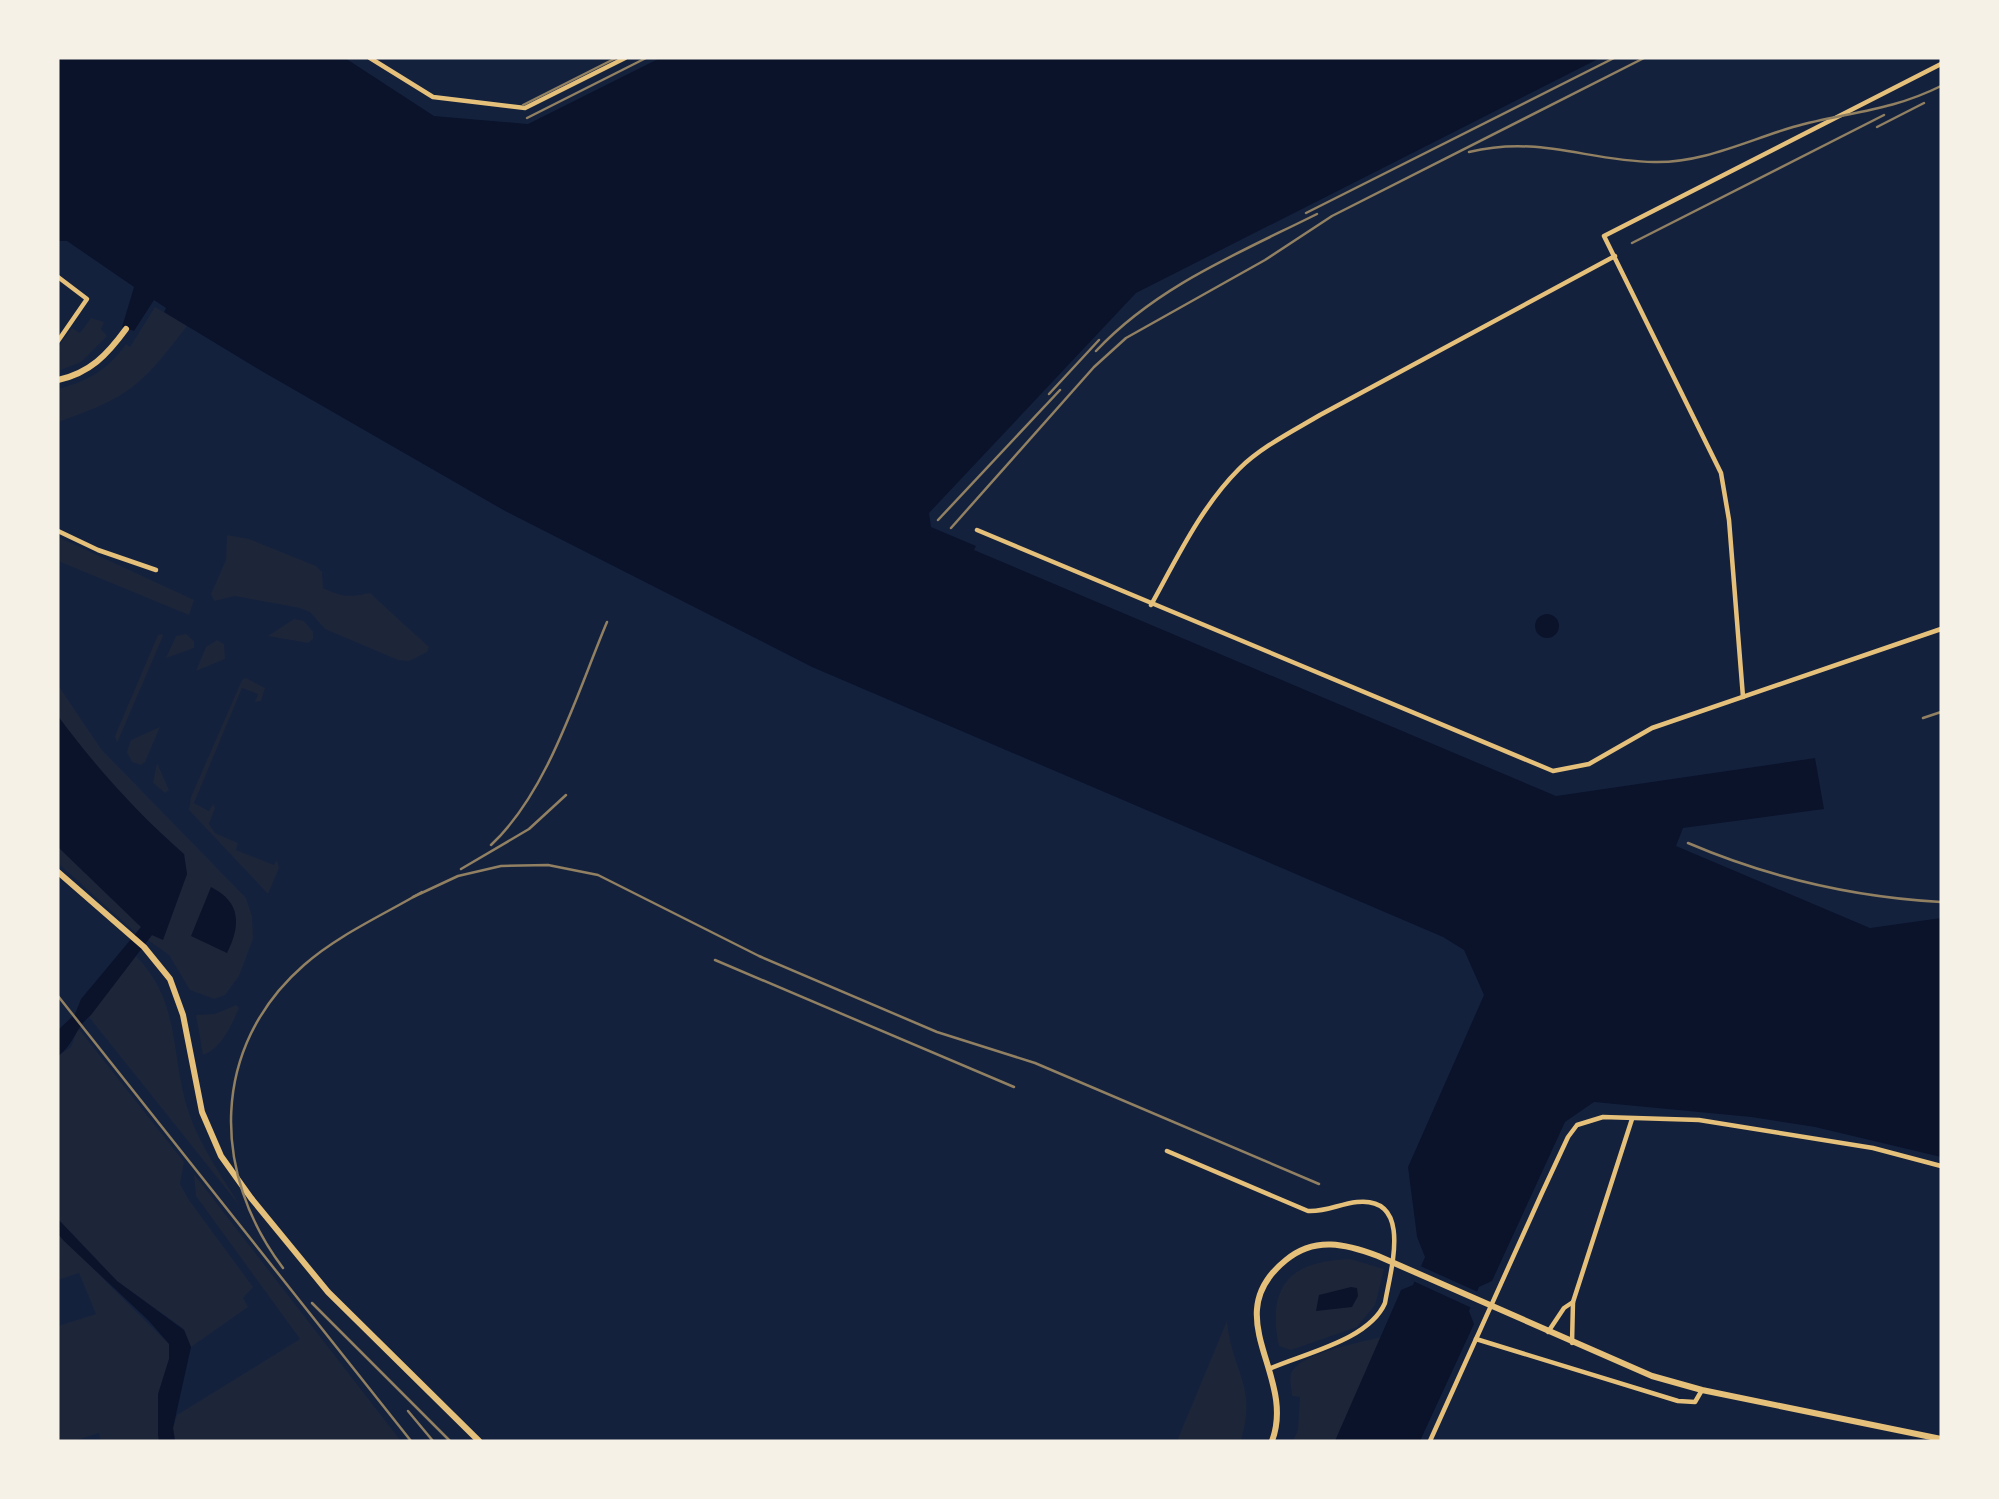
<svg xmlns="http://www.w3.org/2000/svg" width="1999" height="1499" viewBox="0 0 1999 1499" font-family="'Alegreya Sans',sans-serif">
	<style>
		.green { fill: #1d2539 }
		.water { fill: #0b132b }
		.pier { fill: #14213d }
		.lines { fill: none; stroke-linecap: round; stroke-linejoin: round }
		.minor { stroke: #e5c07b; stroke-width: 4.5 }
		.secondary { stroke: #e5c07b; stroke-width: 6 }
		.rail { stroke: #918062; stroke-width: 2.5 }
	</style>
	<rect width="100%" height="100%" fill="#14213d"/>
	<g class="green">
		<path d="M 155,307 L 187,326 C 141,386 130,397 58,422 L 58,389 C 88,381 108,370 126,344 L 130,347 Z"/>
		<polygon points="91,318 104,322 101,329 107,336 81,362 58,371 58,347 72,328 80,333"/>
		<path d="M 227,535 L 249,539 L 316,566 L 322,572 L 323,588 C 345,598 348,597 370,593 L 429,647 L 427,652 L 409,661 L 398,660 L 325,629 L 310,612 L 300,608 L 235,596 L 214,601 L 211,594 L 226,560 Z"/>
		<polygon points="58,537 194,600 189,615 58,561"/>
		<polygon points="294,619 304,621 313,632 313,639 308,643 268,636"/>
		<polygon points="162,634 163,636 117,743 115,736 158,635"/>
		<polygon points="186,634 194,641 194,648 166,658 176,636"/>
		<polygon points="217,640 224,644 225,659 196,671 206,647"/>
		<polygon points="246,678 265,688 261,701 255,702 258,694 242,688 194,803 209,811 213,804 215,808 209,824 215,833 238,843 236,850 274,865 277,860 279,868 268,894 189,810 191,797 242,680"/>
		<path d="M 58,685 L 101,749 L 246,898 L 252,916 L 253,939 L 239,976 L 225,995 L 214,999 L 190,990 L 169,955 L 148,940 L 152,935 L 163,939 L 187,874 L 184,854 C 151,825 77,755 59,717 C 55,709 58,694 58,685 Z"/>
		<polygon points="160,727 145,762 141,765 132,762 127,752 131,740"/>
		<polygon points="157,763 169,790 165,793 153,783"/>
		<polygon points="58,847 141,927 136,933 58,863"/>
		<path d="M 136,956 C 183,1004 169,1057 190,1116 C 202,1149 222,1176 240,1206 L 89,1017 Z"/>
		<path d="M 236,1005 L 239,1008 C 231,1026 222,1048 203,1055 L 196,1015 L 215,1014 Z"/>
		<polygon points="78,1028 184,1162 180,1184 189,1200 253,1287 243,1298 248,1307 191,1347 184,1329 117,1281 58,1219 58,1056 71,1047"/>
		<polygon points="194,1174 401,1441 175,1441 173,1428 177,1415 300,1339 196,1196"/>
		<polygon points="58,1234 169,1344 169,1359 158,1395 159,1441 101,1441 99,1433 74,1441 58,1441 58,1326 96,1314 79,1273 58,1280 60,1266"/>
		<path d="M 1350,1259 L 1384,1269 L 1375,1305 L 1357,1327 L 1291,1350 L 1279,1346 C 1266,1285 1291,1261 1350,1259 Z"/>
		<path d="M 1227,1321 C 1232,1372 1258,1386 1241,1441 L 1177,1441 Z"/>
		<path d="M 1381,1337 L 1335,1441 L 1293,1441 L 1298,1430 L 1300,1397 L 1292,1396 C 1292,1389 1289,1380 1291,1374 C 1298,1353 1360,1343 1381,1337 Z"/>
	</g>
	<g class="water">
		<polygon points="58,58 345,58 434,116 528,124 660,58 1600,58 1136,293 929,513 931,527 976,546 974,550 1556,796 1815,758 1824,809 1683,828 1676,846 1870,928 1941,918 1941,1157 1815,1127 1751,1117 1594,1102 1565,1122 1492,1281 1479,1287 1469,1311 1474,1324 1420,1441 1335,1441 1401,1290 1413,1285 1425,1257 1417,1237 1408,1167 1484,995 1464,950 1443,937 812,667 505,511 258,369 164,312 166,308 154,300 134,331 122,327 134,287 67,241 58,241"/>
		<circle cx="1547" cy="626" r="12"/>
		<path d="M 58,716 C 95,766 137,813 184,854 L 187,874 L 163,940 L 152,935 L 91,1015 C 75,1028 74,1045 58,1056 L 58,1030 L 75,1014 L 81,999 L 141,927 L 58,847 Z"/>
		<path d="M 211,887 C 241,902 241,925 227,953 L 191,936 Z"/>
		<polygon points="58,1219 117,1281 184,1330 191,1347 173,1428 175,1441 159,1441 158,1435 158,1394 169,1359 169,1344 149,1321 64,1241 58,1234"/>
		<polygon points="1351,1287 1357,1288 1358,1296 1352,1307 1316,1311 1319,1295"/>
	</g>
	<polygon class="pier" points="1418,1265 1480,1293 1474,1309 1411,1280"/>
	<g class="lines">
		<g class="minor">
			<polyline points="370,58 433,97 525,108 625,58"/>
			<polyline points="58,277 87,299 58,341"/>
			<polyline points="977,530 1553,771 1589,764 1652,728 1941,629"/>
			<polyline points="58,531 98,550 156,570"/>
			<path d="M 1151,605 C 1177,558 1201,507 1239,469 C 1261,447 1293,431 1320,415 L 1615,256"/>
			<polyline points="1743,697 1729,520 1721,473 1604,236 1941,64"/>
			<path d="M 1167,1151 L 1308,1211 C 1326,1212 1339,1204 1357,1202 C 1414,1196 1390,1272 1385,1303 C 1369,1340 1305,1353 1269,1369"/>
			<polyline points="1548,1332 1564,1308 1573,1302"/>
			<polyline points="1476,1339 1678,1401 1695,1402 1702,1390"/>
			<polyline points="1572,1343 1573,1302 1632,1119"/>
			<polyline points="1430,1441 1541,1195 1568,1137 1577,1125 1603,1117 1699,1120 1873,1148 1941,1166"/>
		</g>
		<g class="secondary">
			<path d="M 58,380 C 90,373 107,355 126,329"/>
			<polyline points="58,872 144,947 170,979 183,1015 202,1112 221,1156 251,1198 328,1292 479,1441"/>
			<path d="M 1272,1441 C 1297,1375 1216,1316 1286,1260 C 1315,1236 1346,1244 1378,1256 L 1652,1376 L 1702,1390 L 1941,1439"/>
		</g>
		<g class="rail">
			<polyline points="523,105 616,58"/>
			<polyline points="527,118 646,58"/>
			<polyline points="1877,127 1924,103"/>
			<path d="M 1469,152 C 1540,135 1587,161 1654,162 C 1703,163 1746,141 1793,127 C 1846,112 1889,112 1941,86"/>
			<polyline points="1306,213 1614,58"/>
			<polyline points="1632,243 1884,115"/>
			<path d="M 1096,351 C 1157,286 1239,253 1317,214"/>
			<polyline points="1049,394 1099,340"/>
			<polyline points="938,520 1060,390"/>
			<polyline points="951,528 1094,367 1126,338 1265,260 1332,216 1644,58"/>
			<polyline points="1923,718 1941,712"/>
			<path d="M 1688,843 C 1770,878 1852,897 1941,902"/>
			<path d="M 491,845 C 548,792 577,693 607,622"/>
			<polyline points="461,869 529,829 566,795"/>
			<polyline points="413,897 458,876 501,866 548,865 598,875 759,956 937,1032 1035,1063 1319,1184"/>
			<polyline points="715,960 1014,1087"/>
			<polyline points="58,996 411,1441"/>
			<path d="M 283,1268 C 211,1173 210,1047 304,965 C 338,935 383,915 422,892"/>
			<polyline points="312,1303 450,1441"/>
			<polyline points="408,1411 433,1441"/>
		</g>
	</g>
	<rect width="1999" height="1499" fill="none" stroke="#f6f1e7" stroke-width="119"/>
</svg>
